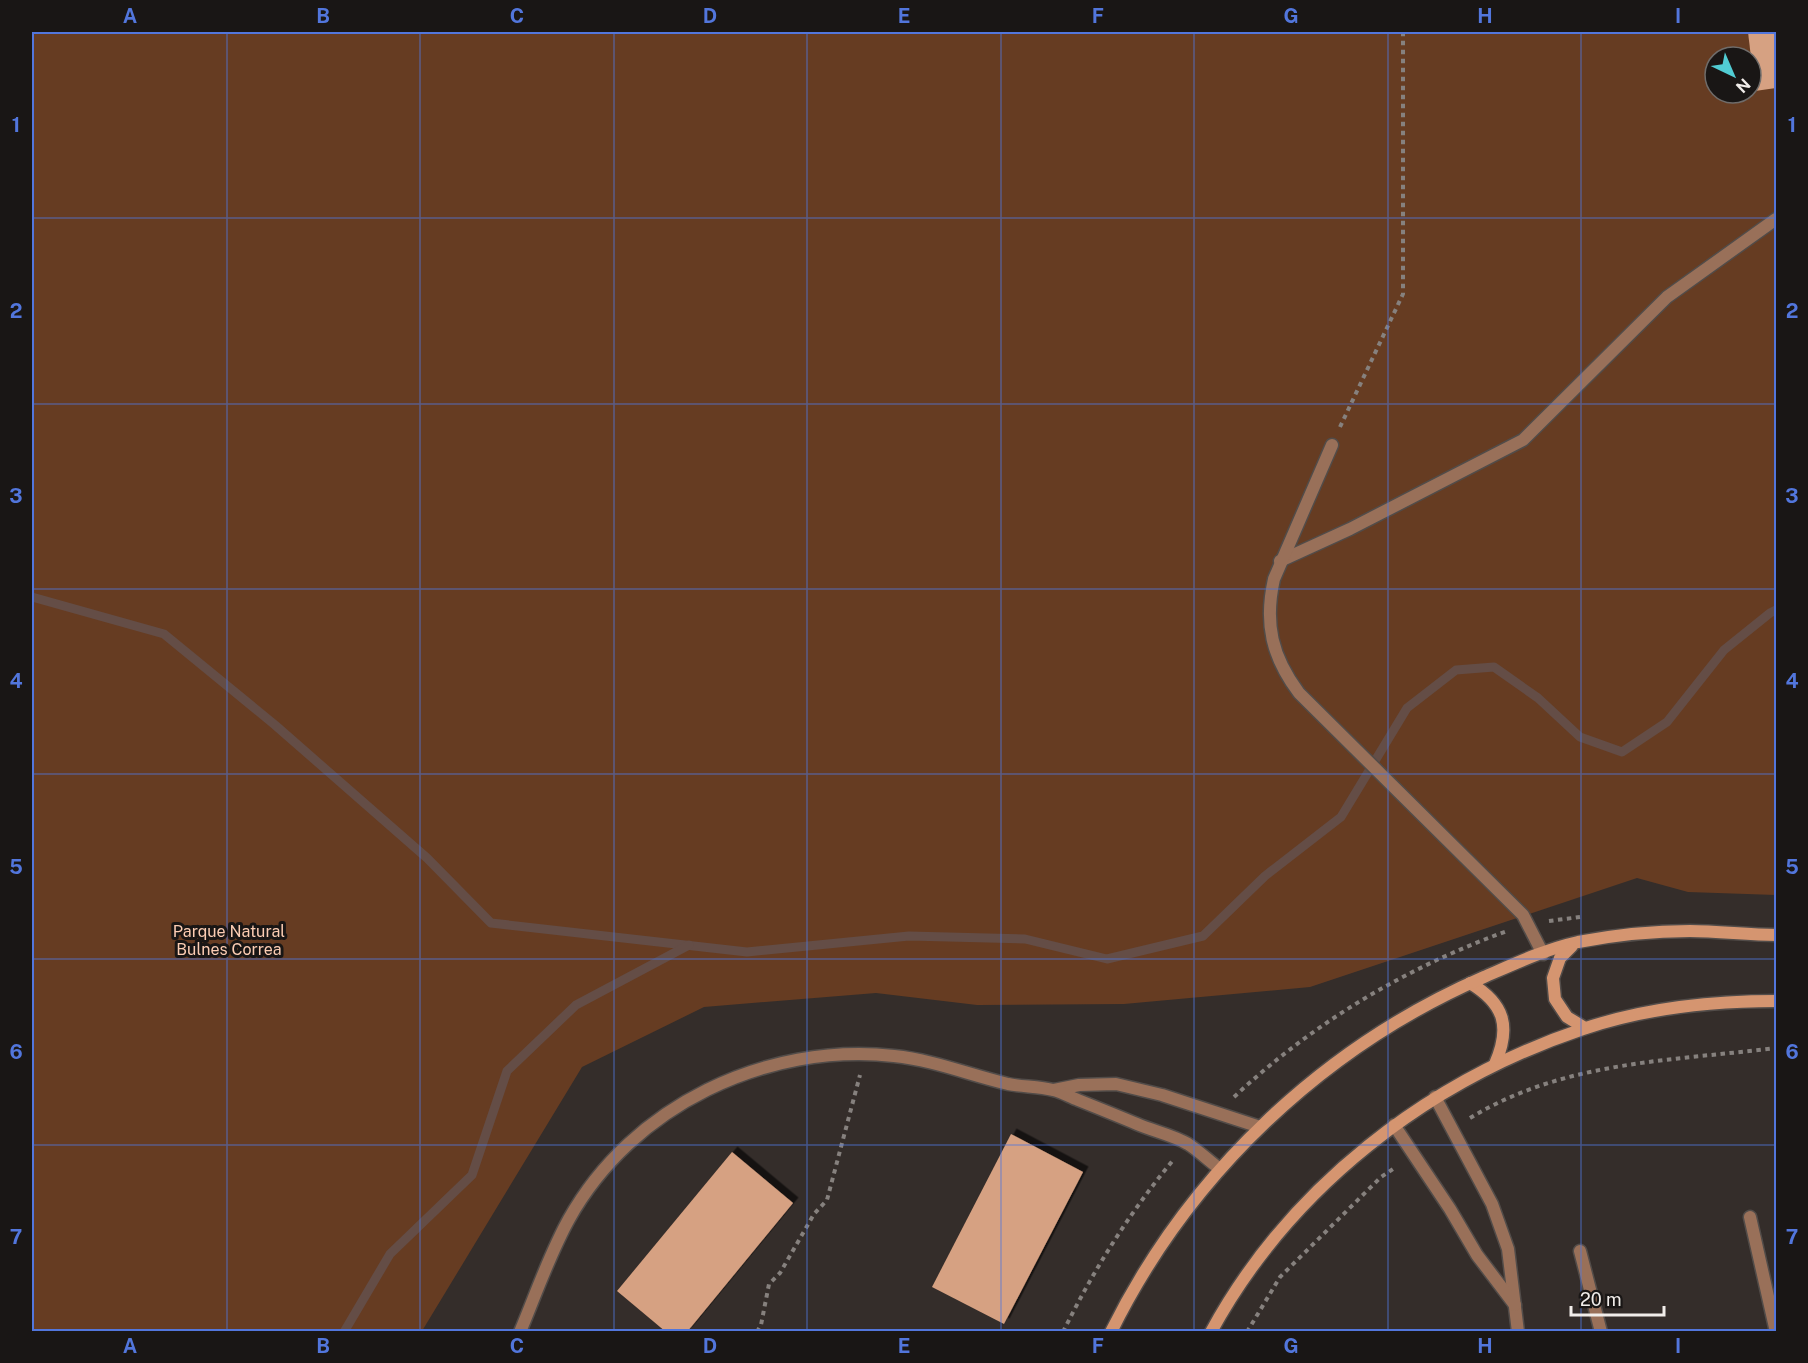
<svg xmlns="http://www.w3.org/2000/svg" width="1808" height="1363" viewBox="0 0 1808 1363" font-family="'Public Sans',sans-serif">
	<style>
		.green { fill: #663c22; fill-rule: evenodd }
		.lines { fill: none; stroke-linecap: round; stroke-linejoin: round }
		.stream { stroke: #644d46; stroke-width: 9 }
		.building { fill: #d6a182; filter: url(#shadow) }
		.lane-casing { stroke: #524c49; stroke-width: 15 }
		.street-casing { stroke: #524c49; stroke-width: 15 }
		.secondary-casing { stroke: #524c49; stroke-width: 15 }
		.path { stroke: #86817e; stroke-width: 4; stroke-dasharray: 4.5 4.5; stroke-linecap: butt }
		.lane { stroke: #997059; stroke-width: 12 }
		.street { stroke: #997059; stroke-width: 12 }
		.secondary { stroke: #d59570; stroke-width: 12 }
		.grid { fill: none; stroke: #5276dc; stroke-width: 1.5; stroke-opacity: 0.55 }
		.labels { text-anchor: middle; stroke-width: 6; stroke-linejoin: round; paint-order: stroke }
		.park-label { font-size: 16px; fill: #fccdb3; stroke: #191615 }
		.neatline { fill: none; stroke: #5276dc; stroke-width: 2 }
		.grid-label { font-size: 20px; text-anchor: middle; font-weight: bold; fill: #5276dc }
	</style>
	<defs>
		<filter id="shadow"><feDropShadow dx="5.5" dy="-5.5" stdDeviation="0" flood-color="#0009"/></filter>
	</defs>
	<rect width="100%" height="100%" fill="#342d2a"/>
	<path class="green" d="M 32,32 L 1776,32 L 1776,895 L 1688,892 L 1637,878 L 1310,987 L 1124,1004 L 977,1005 L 876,993 L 704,1007 L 582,1067 L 422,1331 L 32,1331 ZM 1715,57 L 1751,57 L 1751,93 L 1715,93 Z"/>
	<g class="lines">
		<g class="stream">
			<polyline points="32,597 164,634 275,725 427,858 491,923 747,952 909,936 1025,939 1107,959 1203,936 1265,876 1341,817 1407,708 1456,670 1494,667 1538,698 1580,737 1622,752 1667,722 1724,650 1770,613 1776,610"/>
			<polyline points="344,1332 390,1254 472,1175 507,1071 576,1005 689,945"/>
		</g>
	</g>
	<g class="building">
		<polygon points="1748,32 1776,32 1776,88 1755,91"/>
		<polygon points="1011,1134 1083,1172 1004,1324 932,1287"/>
		<polygon points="732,1152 793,1203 687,1332 666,1332 617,1291"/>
	</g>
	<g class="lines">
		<g class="lane-casing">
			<g id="lane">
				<polyline points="1280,561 1350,529 1523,440 1667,297 1776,219"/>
				<polyline points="1054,1090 1079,1085 1116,1084 1162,1095 1260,1127"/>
				<path d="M 520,1332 C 536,1294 549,1255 569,1219 C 632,1106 766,1042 894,1056 C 933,1060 970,1075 1008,1084 C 1023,1087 1039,1086 1053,1090 C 1062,1092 1070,1097 1078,1100 C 1098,1108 1118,1116 1137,1124 C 1153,1131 1173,1135 1188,1144 C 1199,1151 1209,1161 1220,1169"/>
			</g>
		</g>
		<g class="street-casing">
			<g id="street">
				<path d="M 1332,445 L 1274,579 C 1264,624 1272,657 1299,693 L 1523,915 L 1543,954"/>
				<polyline points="1435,1097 1492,1204 1508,1249 1518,1332"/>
				<polyline points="1394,1125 1450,1209 1477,1255 1515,1305"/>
				<polyline points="1750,1217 1776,1332"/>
				<polyline points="1580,1251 1601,1332"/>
			</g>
		</g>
		<g class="secondary-casing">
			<g id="secondary">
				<polyline points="1572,946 1560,958 1553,978 1555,999 1567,1017 1585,1028"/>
				<path d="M 1470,983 C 1505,1004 1511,1027 1495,1064"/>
				<path d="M 1111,1332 C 1189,1174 1323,1047 1484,977 C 1514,964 1546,949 1578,942 C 1615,935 1653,931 1690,931 C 1719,931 1748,935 1776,935"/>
				<path d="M 1211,1332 C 1290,1187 1428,1081 1583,1029 C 1645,1008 1712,1001 1776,1001"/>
			</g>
		</g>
		<g class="path">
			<polyline points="1340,427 1403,294 1403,32"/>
			<polyline points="1549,921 1580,917"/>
			<path d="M 1234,1097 C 1313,1023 1405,968 1507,931"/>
			<path d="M 1470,1118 C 1564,1061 1670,1061 1776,1048"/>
			<polyline points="757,1332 761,1325 769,1284 780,1273 814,1214 827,1200 860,1075"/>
			<path d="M 1063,1332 C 1094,1269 1130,1212 1174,1159"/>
			<polyline points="1247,1332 1280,1277 1381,1177 1396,1167"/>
		</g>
		<use href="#lane" class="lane"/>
		<use href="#street" class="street"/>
		<use href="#secondary" class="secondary"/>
	</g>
	<path class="grid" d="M 227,32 L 227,1332M 420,32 L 420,1332M 614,32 L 614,1332M 807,32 L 807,1332M 1001,32 L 1001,1332M 1194,32 L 1194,1332M 1388,32 L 1388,1332M 1581,32 L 1581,1332M 32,218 L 1776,218M 32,404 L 1776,404M 32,589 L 1776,589M 32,774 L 1776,774M 32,959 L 1776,959M 32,1145 L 1776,1145"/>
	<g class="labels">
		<g class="park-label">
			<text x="229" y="937">Parque Natural<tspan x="229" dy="18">Bulnes Correa</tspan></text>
		</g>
	</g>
	<rect width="1808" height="1363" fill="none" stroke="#191615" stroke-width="66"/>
	<g transform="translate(1733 75) rotate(136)"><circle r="28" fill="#191615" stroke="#6f6c6a" stroke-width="1.5"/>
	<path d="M0-4.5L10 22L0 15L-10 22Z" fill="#51ccd3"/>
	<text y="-9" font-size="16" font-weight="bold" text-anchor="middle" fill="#f1edea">N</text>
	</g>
	<path d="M1571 1306v9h93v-9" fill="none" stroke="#f1edea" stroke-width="3"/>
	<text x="1580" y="1306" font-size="18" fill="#f1edea" stroke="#191615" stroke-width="4.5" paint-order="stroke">20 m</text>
	<rect x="33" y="33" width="1742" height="1297" class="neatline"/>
	<g class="grid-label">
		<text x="130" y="23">A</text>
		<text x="323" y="23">B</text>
		<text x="517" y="23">C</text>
		<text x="710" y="23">D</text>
		<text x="904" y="23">E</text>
		<text x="1098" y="23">F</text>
		<text x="1291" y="23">G</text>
		<text x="1485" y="23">H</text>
		<text x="1678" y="23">I</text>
		<text x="16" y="132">1</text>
		<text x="1792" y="132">1</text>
		<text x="16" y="318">2</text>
		<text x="1792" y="318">2</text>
		<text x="16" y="503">3</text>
		<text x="1792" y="503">3</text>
		<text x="16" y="688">4</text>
		<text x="1792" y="688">4</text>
		<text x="16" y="874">5</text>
		<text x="1792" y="874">5</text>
		<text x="16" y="1059">6</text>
		<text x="1792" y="1059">6</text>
		<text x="16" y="1244">7</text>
		<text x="1792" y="1244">7</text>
		<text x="130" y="1353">A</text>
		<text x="323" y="1353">B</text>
		<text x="517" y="1353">C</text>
		<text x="710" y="1353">D</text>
		<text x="904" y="1353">E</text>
		<text x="1098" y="1353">F</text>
		<text x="1291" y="1353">G</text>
		<text x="1485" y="1353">H</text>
		<text x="1678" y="1353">I</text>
	</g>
</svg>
